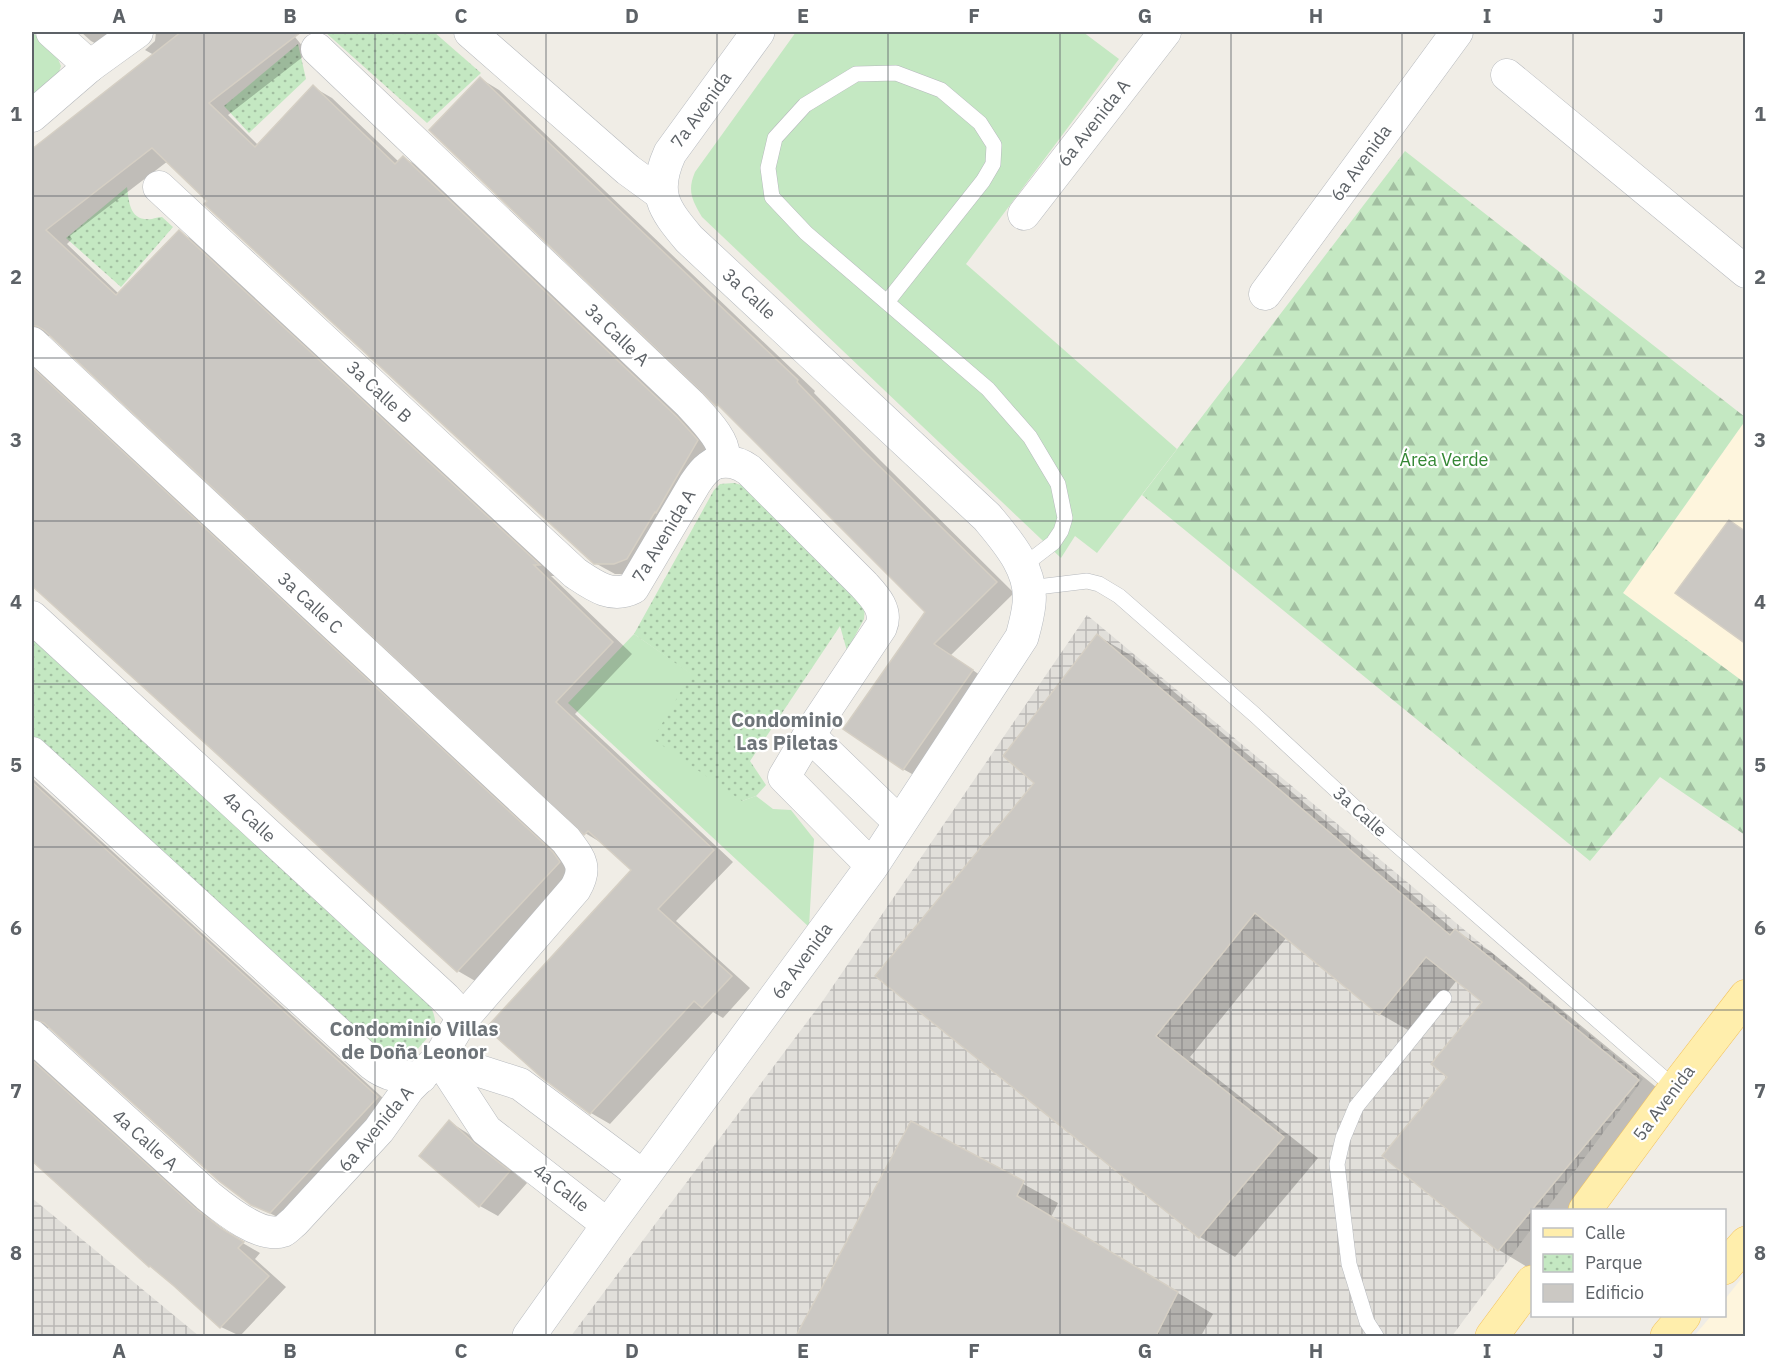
<svg xmlns="http://www.w3.org/2000/svg" width="1777" height="1368" viewBox="0 0 1777 1368" font-family="'IBM Plex Sans',sans-serif">
	<style>
		.commercial { fill: #fef5dd }
		.industrial { fill: url(#industrial-grid) }
		.grass { fill: #c4e8c2 }
		.forest { fill: url(#forest-firs) }
		.park { fill: url(#park-dots) }
		.shadow { fill: #0003 }
		.building { fill: #cbc8c3; stroke: #d5cfc4; stroke-width: 1.5 }
		.lines { fill: none; stroke-linecap: round; stroke-linejoin: round }
		.service-casing { stroke: #b6b9bd; stroke-width: 16 }
		.minor-casing { stroke: #b6b9bd; stroke-width: 33 }
		.secondary-casing { stroke: #b7bbc0; stroke-width: 34 }
		.primary-casing { stroke: #f4c25b; stroke-width: 34 }
		.service { stroke: #fff; stroke-width: 15 }
		.minor { stroke: #fff; stroke-width: 32 }
		.secondary { stroke: #fff; stroke-width: 33 }
		.primary { stroke: #ffeeac; stroke-width: 33 }
		.grid { fill: none; stroke: #5d6267; stroke-width: 1.5; stroke-opacity: 0.55 }
		.labels { text-anchor: middle; stroke-width: 4.5; stroke-linejoin: round; paint-order: stroke }
		.street-label { font-size: 18px; fill: #5d6267; stroke: #fff }
		.park-label { font-size: 18px; fill: #348734; stroke: #fff }
		.neighbourhood-label { font-size: 20px; font-weight: bold; fill: #6e7479; stroke: #fff }
		.neatline { fill: none; stroke: #5d6267; stroke-width: 2 }
		.grid-label { font-size: 20px; text-anchor: middle; font-weight: bold; fill: #5d6267 }
	</style>
	<defs>
		<pattern id="industrial-grid" width="8" height="8" patternUnits="userSpaceOnUse" patternTransform="scale(1.5)"><rect width="8" height="8" fill="#e1dfda"/><path d="M0 4h8M4 0v8" fill="none" stroke="#bab8b5"/></pattern>
		<pattern id="forest-firs" width="22" height="20" patternUnits="userSpaceOnUse" patternTransform="scale(1.5)"><rect width="22" height="20" fill="#c4e8c2"/><path d="M5 1l3.5 6h-7zM16 11l3.5 6h-7z" fill="#a2bfa1"/></pattern>
		<pattern id="park-dots" width="8" height="8" patternUnits="userSpaceOnUse" patternTransform="scale(1.5)"><rect width="8" height="8" fill="#c4e8c2"/><path d="M2 2h.1M6 6h.1" fill="none" stroke="#a2bfa1" stroke-width="1.8" stroke-linecap="round"/></pattern>
	</defs>
	<rect width="100%" height="100%" fill="#f0ede6"/>
	<g class="commercial">
		<polygon points="1745,421 1745,683 1623,593"/>
		<polygon points="1745,1274 1745,1336 1694,1336 1711,1316 1724,1316 1725,1299"/>
	</g>
	<g class="industrial">
		<polygon points="1087,615 1643,1079 1546,1210 1532,1210 1532,1228 1452,1336 571,1336 822,1002"/>
		<polygon points="32,1198 199,1336 32,1336"/>
	</g>
	<g class="grass">
		<polygon points="32,32 55,52 61,66 59,72 32,97"/>
		<path d="M 796,32 L 1083,32 L 1119,59 L 966,264 L 1177,449 L 1097,553 L 1075,536 L 1061,558 L 702,217 C 692,200 687,191 695,172 Z"/>
		<polygon points="634,634 692,674 742,801 756,796 773,809 791,810 814,839 809,927 568,703"/>
	</g>
	<polygon class="forest" points="1405,151 1745,417 1745,421 1623,593 1745,683 1745,835 1660,777 1590,861 1142,495"/>
	<g class="park">
		<polygon points="325,32 434,32 481,73 427,123"/>
		<polygon points="298,44 306,79 249,133 224,106"/>
		<path d="M 127,187 C 129,201 129,222 152,219 C 155,218 158,217 162,217 L 173,227 L 121,287 L 66,238 Z"/>
		<polygon points="734,483 745,486 865,608 864,619 847,651 840,626 750,761 766,785 756,796 742,801 653,739 691,674 634,634 714,490 720,484"/>
		<path d="M 32,634 L 426,1000 C 433,1009 438,1020 433,1032 C 421,1044 410,1063 392,1060 L 32,736 Z"/>
	</g>
	<g class="shadow">
		<polygon points="81,32 141,32 111,52 91,41"/>
		<polygon points="156,32 291,32 308,53 228,115 258,145 313,87 332,98 399,162 404,158 423,169 697,430 716,452 634,574 615,574 595,563 168,161 70,236 72,239 67,244 119,294 179,232 198,243 557,576 551,576 632,654 575,714 733,862 676,921 750,988 723,1018 713,1012 610,1124 591,1113 633,870 605,845 585,833 53,336 47,336 572,865 578,873 477,982 458,971 32,584 32,318 34,315 32,314 32,151 154,55 145,50 155,41"/>
		<polygon points="481,79 499,90 815,391 814,393 881,461 1014,593 951,655 990,682 921,779 903,769 927,612 725,409 717,405 431,130"/>
		<polygon points="1098,636 1132,656 1455,931 1490,951 1673,1101 1583,1210 1532,1210 1532,1270 1499,1250 1449,1077 1485,1002 1457,980 1415,1034 1380,1014 1287,937 1190,1057 1318,1158 1235,1257 1200,1237 1036,783"/>
		<polygon points="32,778 395,1109 287,1222 252,1204 52,1028 46,1028 38,1061 213,1221 241,1242 260,1253 255,1259 286,1287 240,1336 221,1327 175,1285 150,1266 32,1158"/>
		<polygon points="450,1122 467,1133 493,1156 527,1183 498,1216 480,1206"/>
		<polygon points="912,1123 1058,1203 1051,1217 1213,1314 1201,1336 798,1336"/>
	</g>
	<g class="building">
		<polygon points="181,32 301,32 209,103 255,147 313,85 395,164 403,156 677,417 698,440 656,513 655,512 627,559 614,564 594,564 204,204 207,201 152,148 46,230 116,295 179,230 540,565 534,565 613,642 556,702 714,850 658,909 732,976 702,1008 694,1001 590,1114 541,1077 486,1028 631,870 588,831 584,835 44,330 37,326 32,326 32,149"/>
		<polygon points="480,77 798,380 797,382 862,449 997,582 934,644 973,670 903,770 843,729 925,612 717,404 716,406 429,130"/>
		<polygon points="32,367 553,852 560,862 457,972 32,586"/>
		<polygon points="1729,520 1746,532 1746,644 1675,593"/>
		<polygon points="1097,634 1450,935 1455,929 1639,1080 1498,1251 1382,1156 1447,1077 1431,1064 1482,1002 1426,957 1379,1015 1255,913 1156,1036 1284,1137 1199,1238 875,976 1034,783 1003,756"/>
		<polygon points="32,782 378,1097 270,1213 251,1205 219,1181 44,1023 32,1019"/>
		<polygon points="32,1060 195,1208 222,1229 244,1242 238,1248 269,1276 220,1328 174,1286 150,1266 149,1267 32,1161"/>
		<polygon points="449,1120 475,1144 510,1171 479,1207 419,1156"/>
		<polygon points="911,1121 1024,1181 1017,1196 1178,1292 1156,1336 796,1336"/>
	</g>
	<g class="lines">
		<g class="service-casing">
			<g id="service">
				<polyline points="887,302 983,181 993,164 994,145 980,123 941,90 896,73 856,74 805,105 775,138 768,168 772,197 806,233 988,389 1030,437 1058,484 1065,518 1061,531 1053,543 1023,566"/>
				<polyline points="1029,588 1087,581 1099,584 1119,596 1255,715 1375,826 1675,1088"/>
				<polyline points="1376,1336 1367,1322 1349,1264 1337,1164 1343,1138 1356,1107 1444,998"/>
			</g>
		</g>
		<g class="minor-casing">
			<g id="minor">
				<polyline points="52,32 90,66"/>
				<polyline points="470,32 628,170 661,194"/>
				<polyline points="1507,75 1746,272"/>
				<polyline points="32,116 90,66 137,32"/>
				<path d="M 159,187 L 575,573 C 593,585 611,599 633,588 L 694,485 C 698,479 702,472 709,467 C 713,464 717,462 721,459 C 732,446 699,414 690,404 L 317,49"/>
				<polyline points="1024,214 1165,32"/>
				<polyline points="1265,294 1457,32"/>
				<path d="M 32,343 L 566,840 C 580,859 588,867 575,889 L 461,1021 L 439,1058 L 409,1088 L 379,1130 L 294,1222 C 290,1225 287,1229 283,1231 C 260,1239 223,1208 207,1195 L 32,1036"/>
				<path d="M 715,463 C 728,460 738,462 749,470 L 864,585 C 874,596 888,610 881,627 L 809,735 L 784,777 L 872,866"/>
				<polyline points="32,617 445,998 458,1012 461,1021"/>
				<polyline points="809,735 900,823"/>
				<path d="M 32,753 L 372,1064 C 387,1076 402,1078 421,1077"/>
				<polyline points="439,1058 486,1130 608,1225"/>
				<polyline points="439,1058 520,1084 643,1176"/>
			</g>
		</g>
		<g class="secondary-casing">
			<path id="secondary" d="M 529,1336 L 608,1225 L 872,866 L 1022,637 C 1025,626 1028,615 1029,604 C 1033,570 1007,541 987,517 L 689,239 C 663,208 652,193 670,153 L 758,32"/>
		</g>
		<g class="primary-casing">
			<g id="primary">
				<polyline points="1585,1210 1675,1088 1746,996"/>
				<polyline points="1724,1268 1746,1243"/>
				<polyline points="1492,1336 1532,1282"/>
				<polyline points="1667,1336 1684,1316"/>
			</g>
		</g>
		<use href="#service" class="service"/>
		<use href="#minor" class="minor"/>
		<use href="#secondary" class="secondary"/>
		<use href="#primary" class="primary"/>
	</g>
	<path class="grid" d="M 204,32 L 204,1336M 375,32 L 375,1336M 546,32 L 546,1336M 717,32 L 717,1336M 888,32 L 888,1336M 1060,32 L 1060,1336M 1231,32 L 1231,1336M 1402,32 L 1402,1336M 1573,32 L 1573,1210M 32,196 L 1746,196M 32,358 L 1746,358M 32,521 L 1746,521M 32,684 L 1746,684M 32,847 L 1746,847M 32,1010 L 1746,1010M 32,1172 L 1746,1172M 1573,1316 L 1573,1336"/>
	<g class="labels">
		<g class="street-label">
			<text transform="translate(701 110) rotate(-54)" y="6">7a Avenida</text>
			<text transform="translate(1094 123) rotate(-52)" y="6">6a Avenida A</text>
			<text transform="translate(1361 163) rotate(-54)" y="6">6a Avenida</text>
			<text transform="translate(749 294) rotate(43)" y="6">3a Calle</text>
			<text transform="translate(617 335) rotate(44)" y="6">3a Calle A</text>
			<text transform="translate(379 392) rotate(43)" y="6">3a Calle B</text>
			<text transform="translate(664 536) rotate(-59)" y="6">7a Avenida A</text>
			<text transform="translate(310 603) rotate(43)" y="6">3a Calle C</text>
			<text transform="translate(1360 812) rotate(42)" y="6">3a Calle</text>
			<text transform="translate(249 817) rotate(43)" y="6">4a Calle</text>
			<text transform="translate(802 961) rotate(-54)" y="6">6a Avenida</text>
			<text transform="translate(1664 1103) rotate(-53)" y="6">5a Avenida</text>
			<text transform="translate(376 1129) rotate(-50)" y="6">6a Avenida A</text>
			<text transform="translate(145 1140) rotate(42)" y="6">4a Calle A</text>
			<text transform="translate(561 1188) rotate(38)" y="6">4a Calle</text>
		</g>
		<g class="park-label">
			<text x="1444" y="466">Área Verde</text>
		</g>
		<g class="neighbourhood-label">
			<text x="787" y="727">Condominio<tspan x="787" dy="23">Las Piletas</tspan></text>
			<text x="414" y="1036">Condominio Villas<tspan x="414" dy="23">de Doña Leonor</tspan></text>
		</g>
	</g>
	<rect width="1777" height="1368" fill="none" stroke="#ffffff" stroke-width="66"/>
	<rect x="1531" y="1209" width="195" height="108" fill="#ffffff" stroke="#bec0c2" stroke-width="1.5"/>
	<rect x="1543" y="1228" width="30" height="9" fill="#ffeeac" stroke="#bec0c2" stroke-width="1.5"/>
	<text x="1585" y="1239" font-size="18" fill="#5d6267">Calle</text>
	<rect x="1543" y="1254" width="30" height="18" fill="url(#park-dots)" stroke="#bec0c2" stroke-width="1.5"/>
	<text x="1585" y="1269" font-size="18" fill="#5d6267">Parque</text>
	<rect x="1543" y="1284" width="30" height="18" fill="#cbc8c3" stroke="#bec0c2" stroke-width="1.5"/>
	<text x="1585" y="1299" font-size="18" fill="#5d6267">Edificio</text>
	<rect x="33" y="33" width="1711" height="1302" class="neatline"/>
	<g class="grid-label">
		<text x="119" y="23">A</text>
		<text x="290" y="23">B</text>
		<text x="461" y="23">C</text>
		<text x="632" y="23">D</text>
		<text x="803" y="23">E</text>
		<text x="974" y="23">F</text>
		<text x="1145" y="23">G</text>
		<text x="1316" y="23">H</text>
		<text x="1487" y="23">I</text>
		<text x="1658" y="23">J</text>
		<text x="16" y="121">1</text>
		<text x="1760" y="121">1</text>
		<text x="16" y="284">2</text>
		<text x="1760" y="284">2</text>
		<text x="16" y="447">3</text>
		<text x="1760" y="447">3</text>
		<text x="16" y="609">4</text>
		<text x="1760" y="609">4</text>
		<text x="16" y="772">5</text>
		<text x="1760" y="772">5</text>
		<text x="16" y="935">6</text>
		<text x="1760" y="935">6</text>
		<text x="16" y="1098">7</text>
		<text x="1760" y="1098">7</text>
		<text x="16" y="1260">8</text>
		<text x="1760" y="1260">8</text>
		<text x="119" y="1358">A</text>
		<text x="290" y="1358">B</text>
		<text x="461" y="1358">C</text>
		<text x="632" y="1358">D</text>
		<text x="803" y="1358">E</text>
		<text x="974" y="1358">F</text>
		<text x="1145" y="1358">G</text>
		<text x="1316" y="1358">H</text>
		<text x="1487" y="1358">I</text>
		<text x="1658" y="1358">J</text>
	</g>
</svg>
